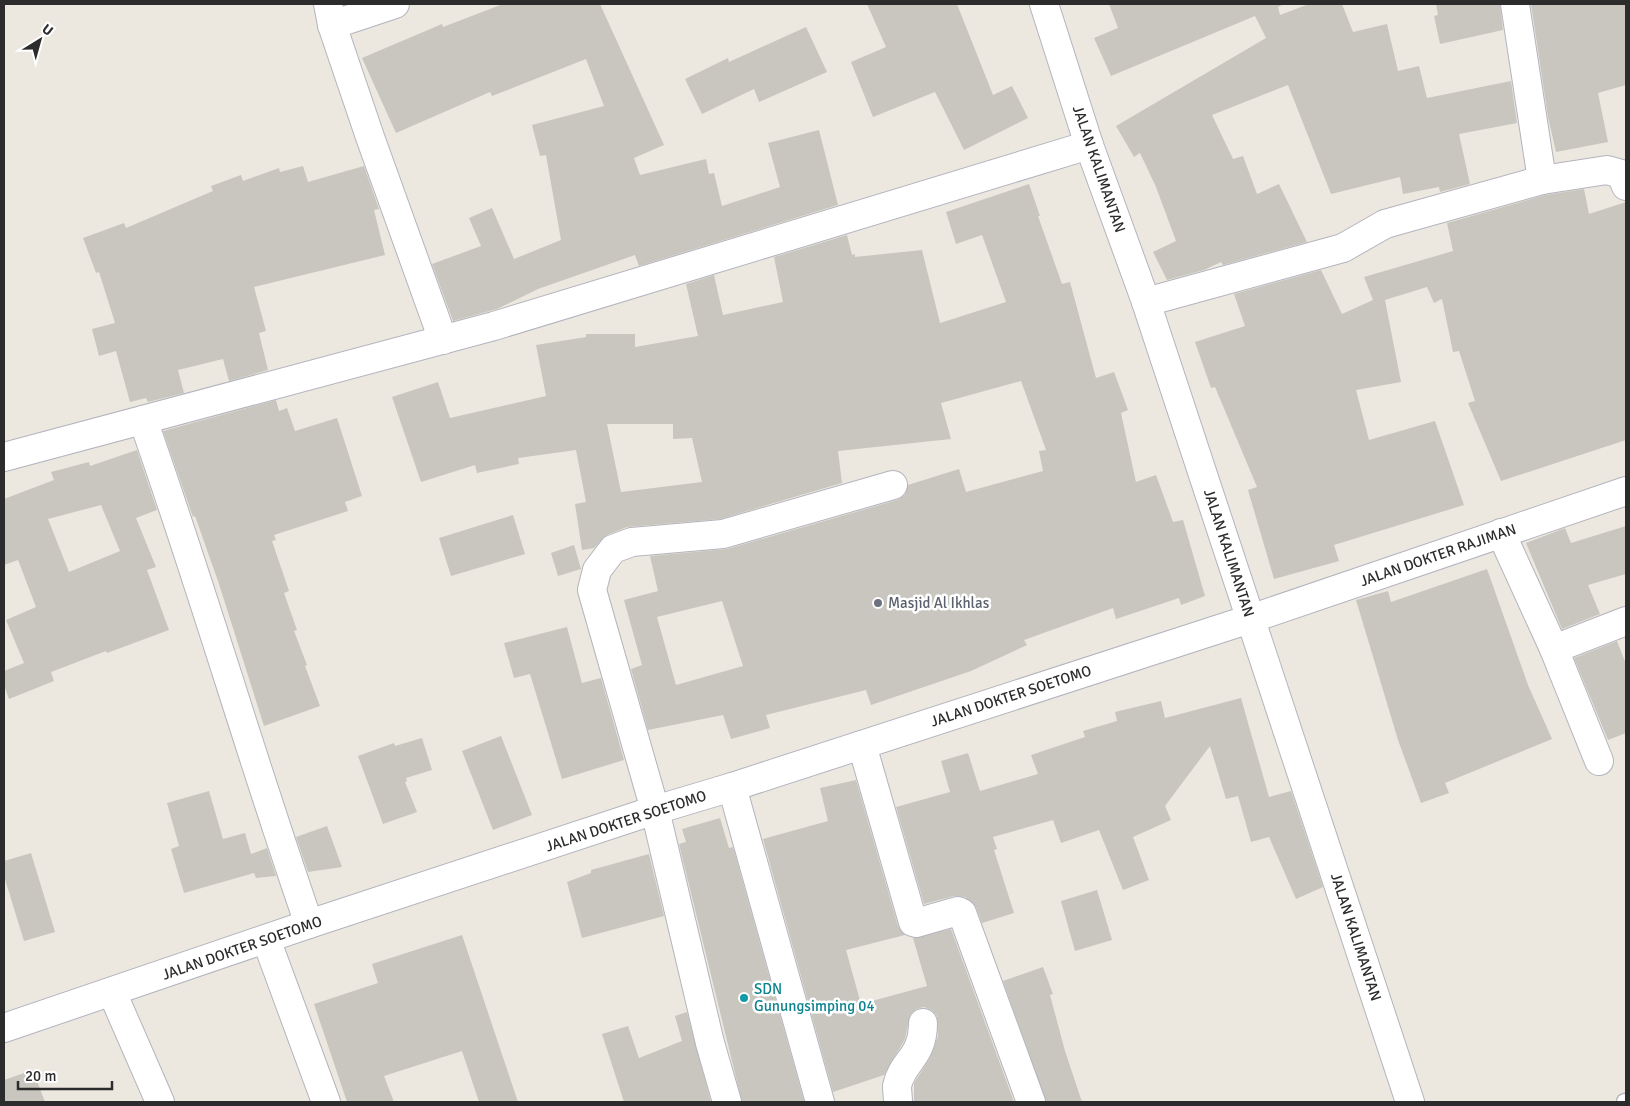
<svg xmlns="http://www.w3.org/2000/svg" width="1630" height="1106" viewBox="0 0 1630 1106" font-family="Signika,sans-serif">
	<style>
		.building { fill: #c8c6be; fill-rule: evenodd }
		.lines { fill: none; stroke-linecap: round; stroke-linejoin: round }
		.lane-casing { stroke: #b3b4be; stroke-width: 19 }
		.street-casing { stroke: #b3b4be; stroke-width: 30 }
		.secondary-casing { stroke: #b3b4be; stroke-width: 30 }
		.lane { stroke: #fff; stroke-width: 16 }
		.street { stroke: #fff; stroke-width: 28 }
		.secondary { stroke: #fff; stroke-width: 28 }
		.worship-dot { fill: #6b7280; stroke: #fff; stroke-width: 2 }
		.culture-dot { fill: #0f9aa8; stroke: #fff; stroke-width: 2 }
		.labels { text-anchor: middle; stroke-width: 5; stroke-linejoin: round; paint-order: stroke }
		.street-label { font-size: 15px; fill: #2c2c2c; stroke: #fff }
		.worship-label { font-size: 15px; fill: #5b616d; stroke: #fff; text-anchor: start }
		.culture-label { font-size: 15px; fill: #0d838f; stroke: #fff; text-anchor: start }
	</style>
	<rect width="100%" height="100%" fill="#ece8e0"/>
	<g class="building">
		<polygon points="503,4 600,4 664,145 634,158 640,175 706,159 709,174 714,173 722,206 780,187 768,143 819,130 838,205 639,266 635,255 538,289 497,309 453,321 432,264 481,246 469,218 492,208 514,259 561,240 546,155 540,156 532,125 604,106 586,59 492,96 490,92 396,133 362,58 442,24 443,27"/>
		<polygon points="867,4 957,4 993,95 1012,86 1028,118 964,150 935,92 873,117 851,62 886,47"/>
		<polygon points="1109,4 1284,4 1278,7 1280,15 1309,4 1342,4 1353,32 1387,24 1398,71 1419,66 1427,98 1511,81 1517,123 1459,134 1470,184 1440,192 1439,187 1403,194 1400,177 1331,194 1288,85 1212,115 1233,159 1243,156 1257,194 1279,184 1307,242 1223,265 1221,262 1204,270 1167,280 1153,252 1176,241 1156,187 1140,153 1134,157 1116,126 1266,38 1255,16 1111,76 1094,38 1118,28"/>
		<polygon points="1436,4 1500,4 1503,30 1440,44 1434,16 1438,15"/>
		<polygon points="1531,4 1626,4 1626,85 1598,93 1608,142 1556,152 1548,117"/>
		<polygon points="806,27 827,72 759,102 754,89 702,114 685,79 728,58 729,62"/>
		<polygon points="303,166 308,182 364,166 379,209 374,210 385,255 254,287 266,331 259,333 268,370 229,381 223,359 178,370 184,393 148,402 146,398 130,402 116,351 99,356 92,329 115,323 99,272 96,273 83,238 124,223 126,228 213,191 211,186 241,175 243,181 279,168 280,172"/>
		<path d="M 1029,184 L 1040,216 L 1038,216 L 1062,284 L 1070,282 L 1096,378 L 1114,372 L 1128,410 L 1121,413 L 1136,482 L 1156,475 L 1173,522 L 1183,520 L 1205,596 L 1181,605 L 1179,598 L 1116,619 L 1113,608 L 1024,640 L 1027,645 L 971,671 L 871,705 L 866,690 L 766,715 L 770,728 L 731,739 L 723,715 L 648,730 L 631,669 L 642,665 L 624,600 L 658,591 L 650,556 L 727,549 L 897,500 L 905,495 L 908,485 L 959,469 L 966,492 L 1043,471 L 1039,451 L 1046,450 L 1021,381 L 941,403 L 951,439 L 838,451 L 842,483 L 720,519 L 627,527 L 607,535 L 594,548 L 582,550 L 575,504 L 586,502 L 576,450 L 518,458 L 519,464 L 477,473 L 475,465 L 421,482 L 392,397 L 438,382 L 450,418 L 546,396 L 536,345 L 586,337 L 586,334 L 635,334 L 635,347 L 698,336 L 686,284 L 714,275 L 723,315 L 783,302 L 774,257 L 847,235 L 852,255 L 855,254 L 855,257 L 922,250 L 940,323 L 1006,302 L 982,235 L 956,244 L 946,212 ZM 607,424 L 673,424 L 673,439 L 692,438 L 702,482 L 621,492 ZM 722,601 L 743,666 L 676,685 L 657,617 Z"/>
		<polygon points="1584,189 1589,214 1626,202 1626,440 1501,481 1468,403 1475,401 1459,351 1453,352 1442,299 1434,303 1427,287 1385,300 1401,382 1356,390 1369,440 1435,421 1464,505 1334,545 1339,561 1274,579 1248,490 1257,487 1215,387 1211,388 1195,342 1245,326 1234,294 1321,270 1342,314 1373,300 1364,277 1453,251 1447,223 1545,195"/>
		<polygon points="276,400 279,411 287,408 295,431 337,418 362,496 345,502 348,511 274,535 276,540 272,541 289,591 284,593 297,630 294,631 307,665 305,666 320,706 264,726 219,584 195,516 193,517 163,431"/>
		<path d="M 137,450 L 157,510 L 136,518 L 156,567 L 147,570 L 169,630 L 107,653 L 106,651 L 51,672 L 54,681 L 9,699 L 4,685 L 4,671 L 24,663 L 6,620 L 36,607 L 18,560 L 4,565 L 4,499 L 54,480 L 51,472 L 89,462 L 90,466 ZM 101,505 L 120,551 L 69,572 L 48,519 Z"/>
		<polygon points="513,515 525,554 451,576 439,538"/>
		<polygon points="1626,526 1626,574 1588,585 1600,614 1562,629 1526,543 1565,528 1571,543"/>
		<polygon points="574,545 581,569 558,576 551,553"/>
		<polygon points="1487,569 1528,685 1552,739 1445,783 1449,793 1421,803 1398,740 1356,600 1388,591 1391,602"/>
		<polygon points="567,627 582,683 601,678 624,760 562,779 530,674 514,678 504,643"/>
		<polygon points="1617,641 1626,664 1626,733 1608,740 1574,658"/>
		<polygon points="1241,698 1269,797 1291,791 1323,887 1296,899 1269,837 1251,842 1238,796 1226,799 1210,746 1165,806 1171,820 1133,837 1149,880 1123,890 1099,830 1061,843 1053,820 993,837 997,849 994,850 1014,913 982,923 976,907 965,897 954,896 924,904 896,807 950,792 941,761 968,753 980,791 1038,774 1031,755 1085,737 1083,731 1117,721 1115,712 1161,701 1165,718"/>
		<polygon points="501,736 532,815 493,830 462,751"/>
		<polygon points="422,738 432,770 406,778 407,781 405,782 417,812 383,824 358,756 394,743 395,746"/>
		<polygon points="856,780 898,926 905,935 846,950 861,1004 927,986 913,938 951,929 1014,1102 914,1102 914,1083 930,1058 938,1036 937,1016 931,1010 924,1007 916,1009 910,1015 905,1039 884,1075 833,1092 763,839 828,821 820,788"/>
		<polygon points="209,791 223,839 245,833 251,854 267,848 276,876 256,878 254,873 184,893 171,849 179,846 167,803"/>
		<polygon points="720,818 729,848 733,847 804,1101 801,1102 742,1102 679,844 686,842 682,829"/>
		<polygon points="327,826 342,867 308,872 296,837"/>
		<polygon points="31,853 55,932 24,941 4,876 4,861"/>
		<polygon points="649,854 664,916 582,938 567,882 591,873 591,870"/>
		<polygon points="1097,890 1112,940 1075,951 1061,901"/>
		<polygon points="462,935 518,1102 479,1102 462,1051 384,1076 394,1102 347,1102 314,1004 378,983 372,964"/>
		<polygon points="1043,967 1053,994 1050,995 1065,1051 1082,1102 1046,1102 1003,981"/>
		<polygon points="687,1012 711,1102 624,1102 602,1034 628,1026 639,1058 682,1041 675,1016"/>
		<polygon points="33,1070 45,1102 4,1102 4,1080"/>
	</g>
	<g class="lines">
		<g class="lane-casing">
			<polyline id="lane" points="1625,1102 1626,1102"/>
		</g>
		<g class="street-casing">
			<g id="street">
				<polyline points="328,4 332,25 370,137 443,340"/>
				<polyline points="1515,4 1542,180"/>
				<polyline points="332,25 395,4"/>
				<polyline points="1146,302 1343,248 1385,224 1542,180 1607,170 1621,174 1626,186"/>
				<path d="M 143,420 C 202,587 251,757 309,924"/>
				<polyline points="4,457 494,326 1089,145"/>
				<polyline points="1501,533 1554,649 1599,761"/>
				<polyline points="1554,649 1626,621"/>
				<polyline points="862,745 913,922 916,923 958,911 962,913 1031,1102"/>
				<polyline points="732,787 820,1102"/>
				<polyline points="266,939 326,1102"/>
				<polyline points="112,992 160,1102"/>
				<polyline points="727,1102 710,1043 655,810 592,590 597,570 613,549 632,542 723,534 893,485"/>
				<path d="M 898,1102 C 898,1097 897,1091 897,1086 C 902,1061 923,1058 923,1023"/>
			</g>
		</g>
		<g class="secondary-casing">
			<g id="secondary">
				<polyline points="1044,4 1089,145 1146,302 1410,1102"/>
				<polyline points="4,1028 309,924 655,810 732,787 1250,619 1626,491"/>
			</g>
		</g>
		<use href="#lane" class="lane"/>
		<use href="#street" class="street"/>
		<use href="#secondary" class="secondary"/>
	</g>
	<circle class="worship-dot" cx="878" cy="603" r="5"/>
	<circle class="culture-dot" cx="744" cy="998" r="5"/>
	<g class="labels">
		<g class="street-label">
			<text transform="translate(1099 169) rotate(71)" y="5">JALAN KALIMANTAN</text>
			<text transform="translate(1229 553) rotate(72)" y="5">JALAN KALIMANTAN</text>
			<text transform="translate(1438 555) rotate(-19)" y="5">JALAN DOKTER RAJIMAN</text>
			<text transform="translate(1011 696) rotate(-18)" y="5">JALAN DOKTER SOETOMO</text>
			<text transform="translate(626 821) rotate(-18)" y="5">JALAN DOKTER SOETOMO</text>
			<text transform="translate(1356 937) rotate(72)" y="5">JALAN KALIMANTAN</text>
			<text transform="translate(242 948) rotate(-19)" y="5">JALAN DOKTER SOETOMO</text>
		</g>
		<g class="worship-label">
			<text x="888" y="608">Masjid Al Ikhlas</text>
		</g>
		<g class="culture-label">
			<text x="754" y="994">SDN<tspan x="754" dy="17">Gunungsimping 04</tspan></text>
		</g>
	</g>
	<rect width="1630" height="1106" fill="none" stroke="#2c2c2c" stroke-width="10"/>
	<g transform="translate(40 40) rotate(37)" stroke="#ffffff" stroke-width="4" paint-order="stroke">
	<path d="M0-4L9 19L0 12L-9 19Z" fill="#2c2c2c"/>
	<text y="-8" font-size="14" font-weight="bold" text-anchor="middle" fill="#2c2c2c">U</text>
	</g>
	<path d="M18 1081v8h94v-8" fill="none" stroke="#2c2c2c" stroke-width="2.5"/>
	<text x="25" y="1081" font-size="15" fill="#2c2c2c" stroke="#ffffff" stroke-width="4" paint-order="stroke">20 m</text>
</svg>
